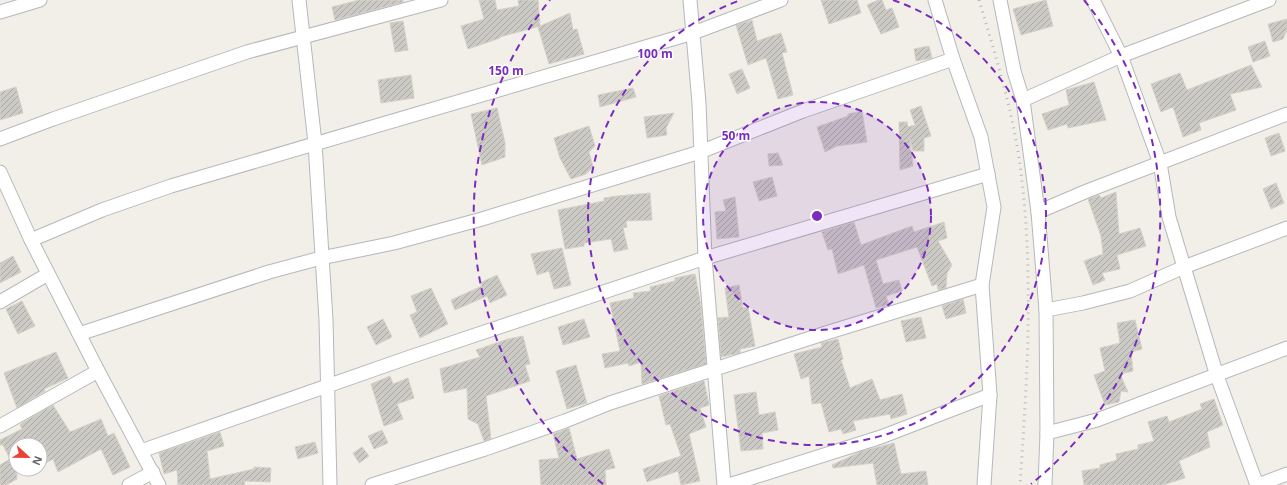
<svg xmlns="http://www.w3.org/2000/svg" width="1287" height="485" viewBox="0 0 1287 485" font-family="'Open Sans',sans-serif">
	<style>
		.building { fill: url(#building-hatch); stroke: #d6d1c6 }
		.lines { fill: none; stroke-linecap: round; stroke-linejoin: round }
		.minor-casing { stroke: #b5b8bc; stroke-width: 15 }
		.minor { stroke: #fff; stroke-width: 13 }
		.rail { stroke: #b6b7b8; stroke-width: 3; stroke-dasharray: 1 5; stroke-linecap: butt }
		.ring { fill: none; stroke: #7b2cbf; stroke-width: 2; stroke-dasharray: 7 5 }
		.centre { fill: #7b2cbf; stroke: #fff; stroke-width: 2 }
		.ring-label { font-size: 12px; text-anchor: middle; font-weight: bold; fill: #7b2cbf; stroke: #fff; stroke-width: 3; stroke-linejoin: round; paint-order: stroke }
	</style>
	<defs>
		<pattern id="building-hatch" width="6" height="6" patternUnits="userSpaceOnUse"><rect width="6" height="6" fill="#cccac5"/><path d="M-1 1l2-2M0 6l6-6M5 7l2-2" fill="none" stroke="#a9a8a4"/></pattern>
	</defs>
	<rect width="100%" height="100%" fill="#f1efe8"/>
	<g class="building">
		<polygon points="359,0 403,0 403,2 335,20 332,7"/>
		<polygon points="479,0 495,0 497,10 519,6 518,0 538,0 540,26 500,37 500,38 468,49 461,26 484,19"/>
		<polygon points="821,0 857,0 861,13 829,24"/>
		<polygon points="878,0 882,0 886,10 892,8 899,27 881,34 867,5"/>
		<polygon points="1046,0 1053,26 1021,35 1013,9"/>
		<polygon points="570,13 573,30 577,29 584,54 549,64 538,27"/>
		<polygon points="1287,19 1287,30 1283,39 1273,42 1268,24"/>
		<polygon points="752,20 757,41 781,33 787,52 782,53 793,95 778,99 766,58 748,65 736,25"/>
		<polygon points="403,21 408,50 395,52 390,23"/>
		<polygon points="1265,41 1270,56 1253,62 1248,47"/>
		<polygon points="929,46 932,58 916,61 914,49"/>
		<polygon points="1251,65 1262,87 1230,94 1236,110 1199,123 1201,130 1183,137 1173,107 1161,112 1151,84 1180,73 1187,90"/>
		<polygon points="742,69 750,88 737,94 729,74"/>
		<polygon points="411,75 414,98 381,103 378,80"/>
		<polygon points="1094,82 1106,120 1068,128 1067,124 1048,130 1042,114 1069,105 1066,90"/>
		<polygon points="16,87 23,113 0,120 0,92"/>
		<polygon points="633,88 636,97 600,107 598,95"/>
		<polygon points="921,106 931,136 924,138 924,151 913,151 910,139 913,166 900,170 899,122 907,122 908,127 915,125 910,110"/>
		<polygon points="497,108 505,143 505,157 482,165 471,114"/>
		<polygon points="862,111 867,142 837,146 825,152 817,127 848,116 848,114"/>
		<polygon points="674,113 666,128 667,135 647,138 644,117"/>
		<polygon points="589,126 595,146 589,152 593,167 586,174 571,179 560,158 554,138"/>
		<polygon points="1279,133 1285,151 1271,156 1265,138"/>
		<polygon points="778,153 783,165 769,166 768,154"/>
		<polygon points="772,177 777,196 759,201 753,182"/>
		<polygon points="1276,183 1284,203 1271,209 1263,189"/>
		<polygon points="1116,192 1119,234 1140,228 1146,246 1117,255 1120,269 1102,273 1105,280 1093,285 1084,261 1103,254 1101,236 1088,199 1099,195 1101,198"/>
		<polygon points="650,193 652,220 626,221 627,227 623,228 628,249 614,252 611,239 584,243 584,246 565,249 558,210 604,201 604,198 617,196"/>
		<polygon points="735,197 739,237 717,239 715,212 726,211 723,200"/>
		<polygon points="854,222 861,245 912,226 914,232 944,222 947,238 938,241 952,265 947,273 946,288 938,290 937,284 932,286 917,247 876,260 883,284 899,280 902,291 886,296 889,305 876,308 864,265 838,274 832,249 828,250 822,232"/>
		<polygon points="562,248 571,285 554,289 549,271 537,275 531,254"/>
		<polygon points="13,256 21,272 0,283 0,263"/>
		<polygon points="695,274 701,306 706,364 642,384 641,362 629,366 628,363 605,368 602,354 620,351 610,303 634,298 633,293 651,291 650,287 675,281 675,278"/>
		<polygon points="497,275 507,295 490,303 487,296 455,310 451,300 482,286 480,283"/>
		<polygon points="739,285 743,308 748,307 755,346 740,349 740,353 721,357 718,318 729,317 725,288"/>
		<polygon points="431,288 448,324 420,338 410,315 417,312 411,296"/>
		<polygon points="963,299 966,313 946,319 942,306"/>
		<polygon points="22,301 35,326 18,334 6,309"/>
		<polygon points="921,317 926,338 906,342 901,321"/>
		<polygon points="383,319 392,337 376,345 367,327"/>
		<polygon points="584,319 590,337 563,345 558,327"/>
		<polygon points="1135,320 1142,349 1131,352 1133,371 1120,374 1128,392 1121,391 1119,402 1105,405 1094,375 1105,371 1100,348 1120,343 1117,323"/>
		<polygon points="523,336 530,364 525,365 530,381 486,396 491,439 484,441 478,424 468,419 467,388 444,393 440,369 480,357 476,350 508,339"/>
		<polygon points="838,339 843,359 841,360 850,388 872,379 880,400 902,394 907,414 891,419 890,414 853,421 856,430 843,434 841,429 829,432 821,403 812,404 809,376 801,379 794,354 822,347 821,343"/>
		<polygon points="56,352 68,378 44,389 45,391 17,408 4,373"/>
		<polygon points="576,365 587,403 567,409 556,371"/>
		<polygon points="390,376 393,384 408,378 414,398 397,404 403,419 384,426 371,384"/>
		<polygon points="704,381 709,405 700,408 706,427 689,434 700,481 681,485 678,471 647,482 643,469 681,456 670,424 666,425 659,396"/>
		<polygon points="756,392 759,415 775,412 778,430 762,433 763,449 741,451 734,395"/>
		<polygon points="1214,399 1223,425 1207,432 1210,447 1179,461 1185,478 1163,485 1084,485 1082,471 1100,468 1100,465 1117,460 1116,454 1138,449 1138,445 1154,441 1148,422 1167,416 1169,422 1202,409 1200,404"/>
		<polygon points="53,405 70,432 101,419 108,436 114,433 130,467 113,475 101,449 58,472 53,459 40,466 40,445 16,445 17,479 6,485 0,485 0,465 10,459 3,445 0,445 0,440 22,429 20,425 22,423"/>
		<polygon points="569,428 577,459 609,449 615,468 605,470 606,485 541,485 539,460 559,458 553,434"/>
		<polygon points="382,430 388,443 374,449 368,436"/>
		<polygon points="220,432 224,446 207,451 210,479 254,469 254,467 271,468 270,482 244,481 245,485 178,485 177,470 164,474 159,453"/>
		<polygon points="315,442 318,453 298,459 295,447"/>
		<polygon points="894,443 901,474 926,471 928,485 877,485 873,463 833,468 832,465 862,451"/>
		<polygon points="362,447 369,456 359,463 353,453"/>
	</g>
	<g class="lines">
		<g class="minor-casing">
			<g id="minor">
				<polyline points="299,0 315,143 326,320 330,485"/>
				<polyline points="690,0 699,103 705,258 724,485"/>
				<polyline points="935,0 953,59 981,137 994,207 982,285 990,395 984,485"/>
				<polyline points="1000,0 1014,71 1023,100 1038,212 1046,310 1047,433 1045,485"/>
				<polyline points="1093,0 1121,56 1160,163 1169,217 1184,267 1217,376 1257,485"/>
				<polyline points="0,12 40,0"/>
				<polyline points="1023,100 1121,56 1269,0"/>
				<polyline points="0,139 53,119 247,52 441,0"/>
				<polyline points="0,172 31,240 98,371 159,485"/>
				<polyline points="1038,212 1087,191 1287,114"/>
				<polyline points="31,240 102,210 171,186 693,33 781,0"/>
				<polyline points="0,302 48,274"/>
				<polyline points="1046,310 1083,303 1130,291 1184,267 1287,228"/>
				<polyline points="79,334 269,272 321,258 394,243 482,219 700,152 803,111 953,59"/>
				<polyline points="0,426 98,371"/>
				<polyline points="1047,433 1097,420 1287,348"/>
				<polyline points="141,451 410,357 705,258 988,174"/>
				<polyline points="129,485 153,472"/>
				<polyline points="372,485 485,449 565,421 610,403 826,333 982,285"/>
				<polyline points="729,485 881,437 990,395"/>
				<polyline points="1258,485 1287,474"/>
			</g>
		</g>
		<use href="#minor" class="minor"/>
		<path class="rail" d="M 979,0 C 996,57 1014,114 1021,173 C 1034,277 1027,382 1020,485"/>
	</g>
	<circle cx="817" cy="216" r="114" fill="#7b2cbf" fill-opacity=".12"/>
	<g class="ring">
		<circle cx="817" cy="216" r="114"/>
		<path d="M893 0A229 229 0 1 1 741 0"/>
		<path d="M603 484A343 343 0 0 1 550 0M1084 0A343 343 0 0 1 1031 484"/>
	</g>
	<circle cx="817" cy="216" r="6" class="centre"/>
	<g class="ring-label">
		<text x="655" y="58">100 m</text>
		<text x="506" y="75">150 m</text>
		<text x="736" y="140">50 m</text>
	</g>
	<g transform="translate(28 457) rotate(112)"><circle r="19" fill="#ffffff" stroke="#bfc1c3"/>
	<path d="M0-3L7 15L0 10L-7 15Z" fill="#ea4335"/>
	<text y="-6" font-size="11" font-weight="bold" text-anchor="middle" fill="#5f6368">N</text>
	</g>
</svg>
